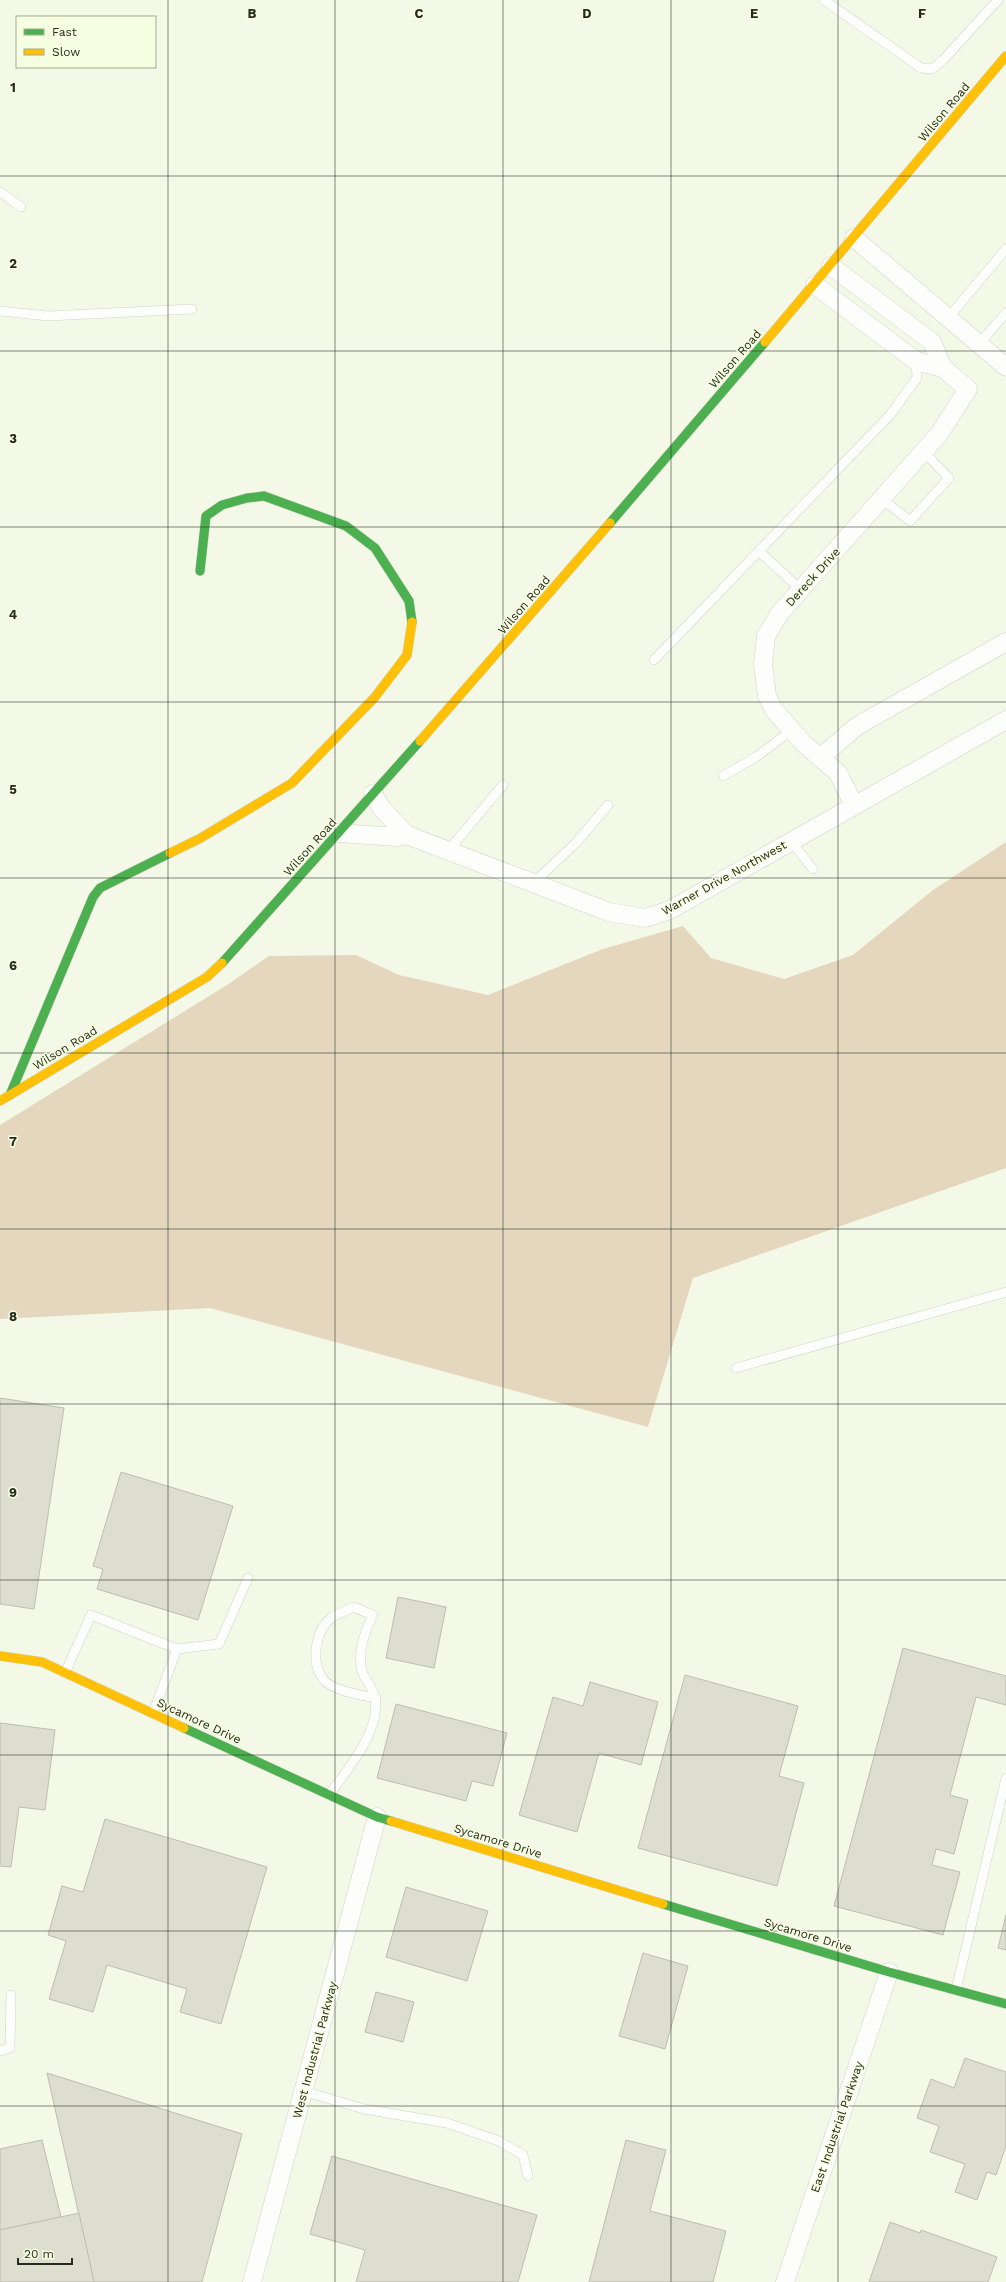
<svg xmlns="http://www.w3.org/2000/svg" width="1006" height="2282" viewBox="0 0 1006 2282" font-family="'Work Sans',sans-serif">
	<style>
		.forest { fill: #e5d7be }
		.building { fill: #dddecf; stroke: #bebeb0 }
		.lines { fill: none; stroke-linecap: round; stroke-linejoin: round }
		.lane-casing { stroke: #d1d5c6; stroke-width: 10 }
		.street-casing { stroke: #d1d5c6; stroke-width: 19 }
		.fast-casing { stroke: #d1d5c6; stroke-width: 10 }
		.slow-casing { stroke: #d1d5c6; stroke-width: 10 }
		.lane { stroke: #fdfefb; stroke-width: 9 }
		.street { stroke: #fdfefb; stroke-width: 18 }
		.fast { stroke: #4caf50; stroke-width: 9 }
		.slow { stroke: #ffc107; stroke-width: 9 }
		.grid { fill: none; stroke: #272b1d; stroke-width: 1; stroke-opacity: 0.55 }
		.labels { text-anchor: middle; stroke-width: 3; stroke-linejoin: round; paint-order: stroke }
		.street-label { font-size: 12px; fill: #272b1d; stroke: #f6fee1 }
		.grid-label { font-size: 13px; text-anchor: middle; font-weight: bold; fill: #272b1d; stroke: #f6fee1; stroke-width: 3; stroke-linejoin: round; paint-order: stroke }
	</style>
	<rect width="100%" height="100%" fill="#f3f8e7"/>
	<polygon class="forest" points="1006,842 1006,1168 693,1278 648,1427 210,1308 0,1319 0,1125 227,985 269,956 356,955 399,975 488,995 603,949 683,926 711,958 784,979 853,955 933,890"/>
	<g class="building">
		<polygon points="0,1398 64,1408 34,1609 0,1604"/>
		<polygon points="121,1472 233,1506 198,1620 97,1589 103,1569 93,1566"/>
		<polygon points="398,1597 446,1607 434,1668 386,1658"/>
		<polygon points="903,1648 1006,1676 1006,1705 976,1697 950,1795 968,1800 954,1854 936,1849 932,1865 960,1872 943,1935 834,1906"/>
		<polygon points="685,1675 798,1706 779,1776 804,1783 777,1886 638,1848"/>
		<polygon points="590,1682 658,1702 641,1765 599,1753 577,1832 519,1815 553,1697 583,1706"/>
		<polygon points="396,1704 507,1733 493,1786 472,1781 466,1801 377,1778"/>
		<polygon points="0,1723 55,1730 45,1810 19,1807 11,1867 0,1866"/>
		<polygon points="105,1819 267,1867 221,2024 180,2012 187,1989 107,1965 93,2012 49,1999 66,1941 48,1935 62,1886 83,1892"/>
		<polygon points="406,1887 488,1911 467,1981 386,1957"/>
		<polygon points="1006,1915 1006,1950 998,1948"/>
		<polygon points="643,1953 688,1966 665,2049 619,2036"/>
		<polygon points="376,1992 414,2002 403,2042 365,2032"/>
		<polygon points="965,2058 1006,2072 1006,2146 996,2175 987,2172 977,2200 955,2192 965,2164 930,2152 939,2126 917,2118 931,2079 954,2088"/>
		<polygon points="47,2073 242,2134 202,2282 94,2282"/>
		<polygon points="42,2140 61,2217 0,2230 0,2149"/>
		<polygon points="626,2140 666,2150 650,2211 726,2231 713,2282 589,2282"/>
		<polygon points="332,2156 537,2215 518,2282 356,2282 365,2250 310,2234"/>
		<polygon points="79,2213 94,2282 0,2282 0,2230"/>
		<polygon points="890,2222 920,2233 921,2230 997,2257 988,2282 869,2282"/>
	</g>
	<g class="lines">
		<g class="lane-casing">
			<g id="lane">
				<polyline points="824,0 921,68 932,69 943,60 998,0"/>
				<polyline points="0,192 21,207"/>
				<polyline points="0,311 48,316 192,309"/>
				<polyline points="948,318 1006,249"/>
				<polyline points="979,344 1006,313"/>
				<polyline points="882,499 910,521 949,478 924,452"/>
				<polyline points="759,551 801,590"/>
				<polyline points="654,660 890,415 917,378 916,361"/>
				<polyline points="723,776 756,757 792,730"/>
				<polyline points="791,841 813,869"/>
				<polyline points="448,851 503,785"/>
				<polyline points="533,883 576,843 608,805"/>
				<polyline points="736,1368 1006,1292"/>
				<polyline points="177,1649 219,1644 248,1578"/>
				<polyline points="65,1673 91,1615 177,1649 153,1713"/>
				<path d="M 329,1795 C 347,1770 381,1731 375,1698 C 374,1689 365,1680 362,1671 C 357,1652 365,1631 373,1615 L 353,1607 C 346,1611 337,1614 331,1618 C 315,1631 310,1664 324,1680 C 333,1691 362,1695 376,1698"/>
				<polyline points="956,1990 1006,1778"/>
				<polyline points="0,2051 10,2048 11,1995"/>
				<polyline points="303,2091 364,2109 447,2123 499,2141 523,2155 528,2176"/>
			</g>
		</g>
		<g class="street-casing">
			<g id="street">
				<polyline points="854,238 1006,367"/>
				<polyline points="831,266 932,342 943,368"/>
				<polyline points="815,285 916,361 943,368 968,389 939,434 780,613 766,636 763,664 767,696 774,710 803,743 838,773 854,805"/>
				<polyline points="820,758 857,726 1006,642"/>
				<polyline points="373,794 382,809 407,835 609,912 645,918 670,910 1006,720"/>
				<polyline points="338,833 398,837 407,835"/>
				<polyline points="252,2282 377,1817"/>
				<polyline points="785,2282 889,1972"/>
			</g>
		</g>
		<g class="fast-casing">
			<g id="fast">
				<polyline points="610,523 765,342"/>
				<polyline points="200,571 206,516 222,505 247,498 264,496 346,526 375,548 409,601 412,622"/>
				<polyline points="222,963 420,741"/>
				<polyline points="10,1095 93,897 100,888 170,853"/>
				<polyline points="184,1728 377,1817 391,1821"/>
				<polyline points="663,1904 889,1972 1006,2004"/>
			</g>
		</g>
		<g class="slow-casing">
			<g id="slow">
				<polyline points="765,342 1006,56"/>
				<polyline points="420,741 610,523"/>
				<polyline points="170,853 199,839 292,783 375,697 407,655 412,622"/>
				<polyline points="0,1101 207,977 222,963"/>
				<polyline points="0,1656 42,1662 184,1728"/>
				<polyline points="391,1821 663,1904"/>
			</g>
		</g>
		<use href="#lane" class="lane"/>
		<use href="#street" class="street"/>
		<use href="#fast" class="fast"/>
		<use href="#slow" class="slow"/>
	</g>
	<path class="grid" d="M 168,0 L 168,2282M 335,0 L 335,2282M 503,0 L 503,2282M 671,0 L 671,2282M 838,0 L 838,2282M 0,176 L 1006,176M 0,351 L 1006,351M 0,527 L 1006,527M 0,702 L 1006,702M 0,878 L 1006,878M 0,1053 L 1006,1053M 0,1229 L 1006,1229M 0,1404 L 1006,1404M 0,1580 L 1006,1580M 0,1755 L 1006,1755M 0,1931 L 1006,1931M 0,2106 L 1006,2106"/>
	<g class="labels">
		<g class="street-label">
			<text transform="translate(944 112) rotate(-50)" y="4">Wilson Road</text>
			<text transform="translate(735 359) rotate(-49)" y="4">Wilson Road</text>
			<text transform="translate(813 577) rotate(-48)" y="4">Dereck Drive</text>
			<text transform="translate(524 605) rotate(-49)" y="4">Wilson Road</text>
			<text transform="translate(310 847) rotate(-48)" y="4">Wilson Road</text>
			<text transform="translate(724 878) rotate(-29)" y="4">Warner Drive Northwest</text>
			<text transform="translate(65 1048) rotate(-31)" y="4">Wilson Road</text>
			<text transform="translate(199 1721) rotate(25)" y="4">Sycamore Drive</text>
			<text transform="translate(498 1841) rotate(17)" y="4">Sycamore Drive</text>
			<text transform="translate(808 1935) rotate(17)" y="4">Sycamore Drive</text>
			<text transform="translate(315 2050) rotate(-75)" y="4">West Industrial Parkway</text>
			<text transform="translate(837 2127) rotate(-71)" y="4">East Industrial Parkway</text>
		</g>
	</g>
	<g class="grid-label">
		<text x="252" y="18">B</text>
		<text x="419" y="18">C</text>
		<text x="587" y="18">D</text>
		<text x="754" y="18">E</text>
		<text x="922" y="18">F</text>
		<text x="13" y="92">1</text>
		<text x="13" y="268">2</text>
		<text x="13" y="443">3</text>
		<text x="13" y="619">4</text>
		<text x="13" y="794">5</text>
		<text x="13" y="970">6</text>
		<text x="13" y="1146">7</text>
		<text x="13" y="1321">8</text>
		<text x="13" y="1497">9</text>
	</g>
	<rect x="16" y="16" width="140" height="52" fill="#f6fee1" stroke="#a3aa93"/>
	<rect x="24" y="29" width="20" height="6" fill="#4caf50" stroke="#a3aa93"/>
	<text x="52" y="36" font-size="12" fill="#272b1d">Fast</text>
	<rect x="24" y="49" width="20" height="6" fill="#ffc107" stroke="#a3aa93"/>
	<text x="52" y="56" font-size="12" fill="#272b1d">Slow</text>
	<path d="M18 2258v6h54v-6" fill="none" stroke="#272b1d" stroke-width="2"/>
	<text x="24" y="2258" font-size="12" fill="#272b1d" stroke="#f6fee1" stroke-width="3" paint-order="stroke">20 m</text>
</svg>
